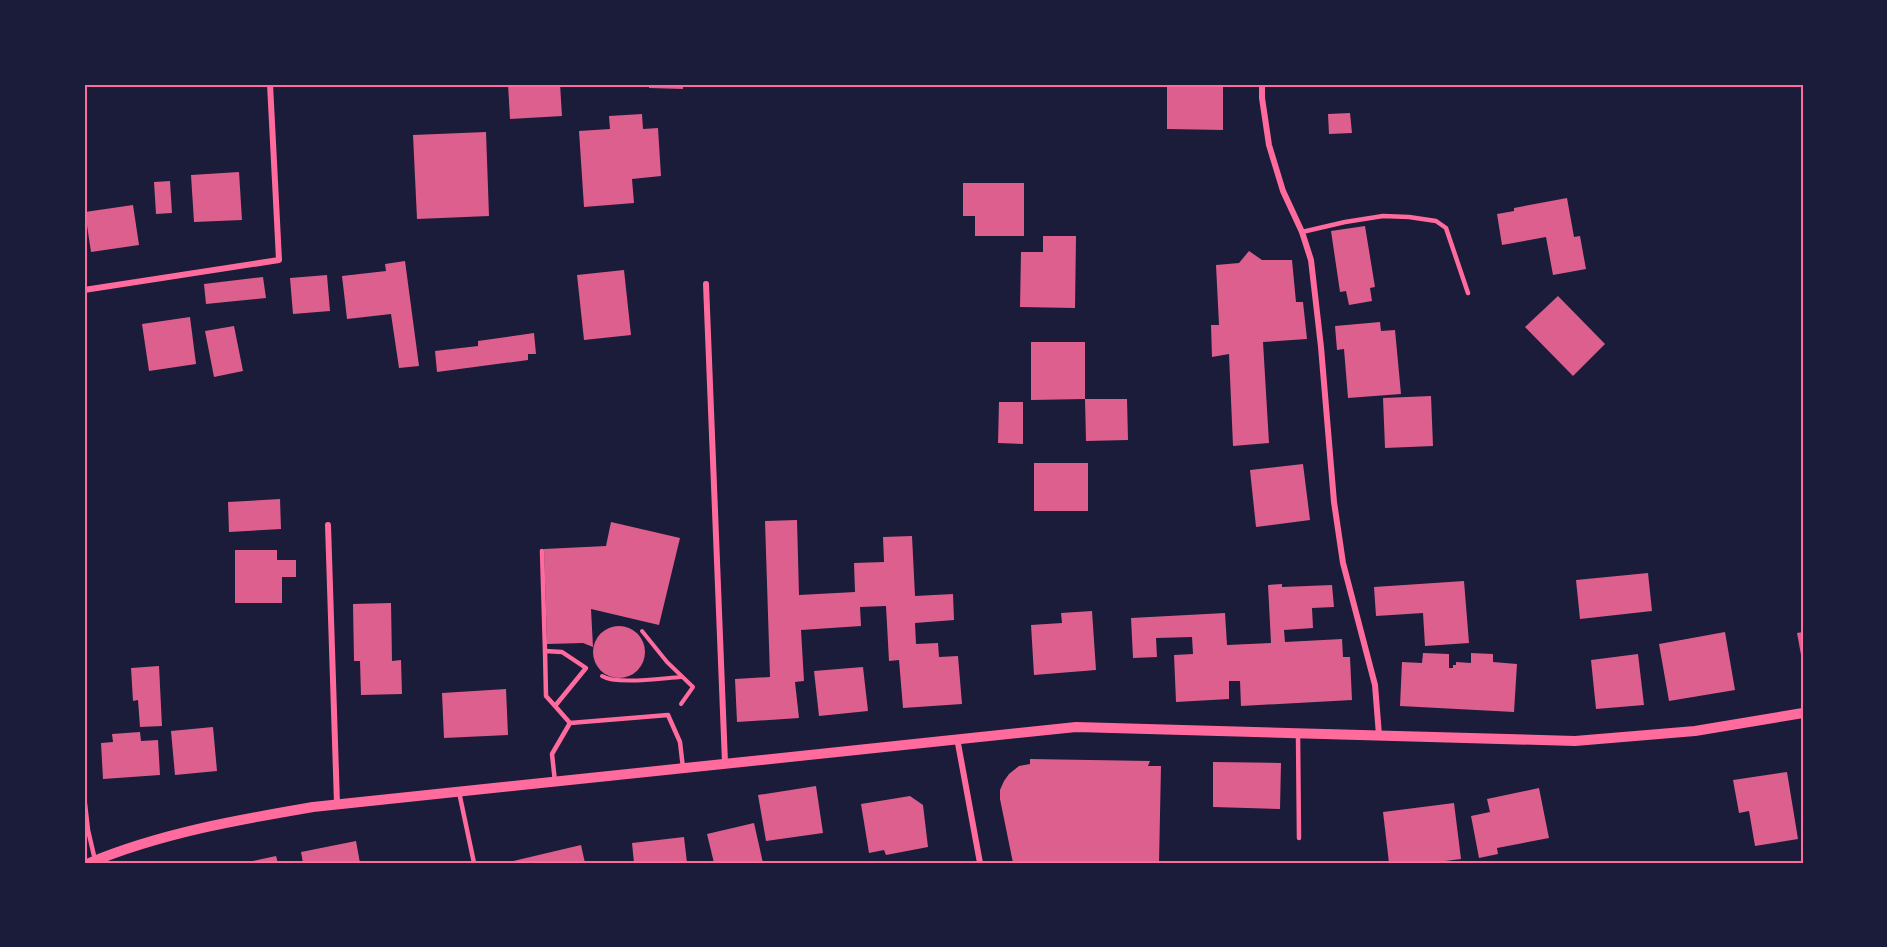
<svg xmlns="http://www.w3.org/2000/svg" width="1887" height="947" viewBox="0 0 1887 947" font-family="Rubik,sans-serif">
	<style>
		.building { fill: #dd5f8e }
		.lines { fill: none; stroke-linecap: round; stroke-linejoin: round }
		.path { stroke: #ff6b9d; stroke-width: 4 }
		.service { stroke: #ff6b9d; stroke-width: 4.5 }
		.minor { stroke: #ff6b9d; stroke-width: 6 }
		.tertiary { stroke: #ff6b9d; stroke-width: 10 }
		.neatline { fill: none; stroke: #ff6b9d; stroke-width: 2 }
	</style>
	<rect width="100%" height="100%" fill="#1b1b3a"/>
	<g class="building">
		<polygon points="508,84 560,84 562,116 510,119"/>
		<polygon points="649,84 683,84 683,89 649,88"/>
		<polygon points="1167,84 1223,84 1223,130 1167,129"/>
		<polygon points="1350,113 1352,133 1329,134 1328,114"/>
		<polygon points="642,114 643,129 658,128 661,176 632,179 634,203 584,207 579,131 610,129 609,116"/>
		<polygon points="486,132 489,216 417,219 413,135"/>
		<polygon points="239,172 242,220 194,222 191,175"/>
		<polygon points="170,181 172,213 156,214 154,182"/>
		<polygon points="963,183 1024,183 1024,236 975,236 975,216 963,216"/>
		<polygon points="1567,198 1574,237 1580,236 1586,269 1553,275 1546,237 1502,245 1497,214 1514,211 1514,208"/>
		<polygon points="133,205 139,245 91,252 85,212"/>
		<polygon points="1365,226 1375,287 1370,288 1372,301 1349,305 1346,291 1340,292 1331,231"/>
		<polygon points="1043,236 1076,236 1075,308 1020,307 1021,252 1043,252"/>
		<polygon points="1249,251 1262,260 1292,260 1296,302 1303,302 1307,339 1263,342 1269,443 1233,446 1229,354 1212,357 1211,325 1219,325 1216,265 1239,263"/>
		<polygon points="405,261 419,366 399,368 391,314 347,319 342,276 386,271 385,264"/>
		<polygon points="624,270 631,335 584,340 577,275"/>
		<polygon points="327,275 330,311 293,314 290,278"/>
		<polygon points="263,277 266,298 206,304 204,284"/>
		<polygon points="1558,296 1605,344 1573,376 1525,327"/>
		<polygon points="190,317 196,364 149,371 142,324"/>
		<polygon points="1380,322 1381,331 1395,330 1401,394 1348,398 1344,349 1337,350 1335,326"/>
		<polygon points="234,326 243,371 214,377 205,331"/>
		<polygon points="534,333 536,354 528,354 528,360 437,372 435,351 478,346 478,341"/>
		<polygon points="1031,342 1085,342 1085,399 1031,400"/>
		<polygon points="1431,396 1433,446 1385,448 1383,398"/>
		<polygon points="1085,399 1127,399 1128,440 1086,441"/>
		<polygon points="999,402 1023,402 1023,444 998,443"/>
		<rect x="1034" y="463" width="54" height="48"/>
		<polygon points="1303,464 1310,520 1256,527 1250,470"/>
		<polygon points="280,499 281,529 229,532 228,502"/>
		<polygon points="797,520 799,595 855,592 854,563 884,562 883,537 912,536 915,596 953,594 954,620 915,623 916,644 938,643 939,657 958,656 962,704 903,708 899,660 889,661 886,606 860,607 861,626 801,630 804,681 795,682 799,718 737,722 735,679 770,677 765,521"/>
		<polygon points="611,522 680,538 659,625 591,609 593,647 583,643 547,644 544,549 606,546"/>
		<polygon points="235,550 277,550 277,560 296,560 296,577 282,577 282,603 235,603"/>
		<polygon points="1648,573 1652,611 1580,619 1576,580"/>
		<polygon points="1464,581 1469,643 1425,646 1423,613 1376,616 1374,587"/>
		<polygon points="1282,584 1282,587 1332,585 1334,607 1312,608 1313,628 1284,630 1285,642 1342,639 1343,657 1350,657 1352,700 1241,706 1240,681 1229,681 1229,699 1176,702 1174,655 1193,654 1192,637 1156,638 1157,657 1133,658 1131,618 1225,613 1227,645 1271,643 1268,585"/>
		<polygon points="391,603 392,661 401,660 402,694 361,695 360,661 354,661 353,604"/>
		<polygon points="1092,611 1096,670 1034,675 1031,625 1062,623 1061,613"/>
		<circle cx="619" cy="652" r="26"/>
		<polygon points="1725,632 1735,690 1669,701 1659,644"/>
		<polygon points="1803,632 1803,660 1802,660 1797,633"/>
		<polygon points="1423,653 1449,654 1449,668 1453,668 1453,665 1456,665 1456,662 1471,663 1471,653 1493,654 1493,662 1517,664 1514,712 1400,706 1402,662 1422,663"/>
		<polygon points="1638,654 1644,705 1596,709 1591,660"/>
		<polygon points="159,666 162,726 140,727 138,700 133,701 131,668"/>
		<polygon points="863,667 868,711 819,716 814,671"/>
		<polygon points="506,689 508,735 444,738 442,693"/>
		<polygon points="213,727 217,771 175,775 171,731"/>
		<polygon points="140,732 141,741 158,740 160,775 103,779 101,743 113,742 112,734"/>
		<polygon points="1030,759 1150,761 1148,766 1161,766 1159,863 1013,863 1000,799 1000,790 1004,781 1009,774 1019,766 1030,764"/>
		<polygon points="1213,762 1281,763 1280,809 1213,807"/>
		<polygon points="1787,772 1798,839 1755,846 1749,811 1739,813 1733,780"/>
		<polygon points="816,786 823,833 766,841 758,795"/>
		<polygon points="1539,788 1549,838 1497,848 1498,854 1479,858 1471,816 1490,812 1487,799"/>
		<polygon points="910,796 923,805 928,847 886,855 884,850 869,853 861,804"/>
		<polygon points="1454,803 1461,859 1429,863 1389,863 1383,812"/>
		<polygon points="754,823 763,863 714,863 707,834"/>
		<polygon points="684,837 687,863 634,863 632,843"/>
		<polygon points="356,841 360,863 303,863 301,852"/>
		<polygon points="581,845 585,863 509,863 509,862"/>
		<polygon points="276,856 278,863 248,863 248,862"/>
	</g>
	<g class="lines">
		<g class="path">
			<polyline points="642,631 667,662 693,687 681,704"/>
			<path d="M 602,676 C 616,685 663,678 681,677"/>
		</g>
		<g class="service">
			<polyline points="1302,232 1345,222 1383,216 1409,217 1436,221 1446,228 1468,293"/>
			<polyline points="542,551 545,651"/>
			<polyline points="555,706 546,696 545,651 562,652 586,668 555,706 570,723"/>
			<polyline points="1298,735 1299,838"/>
			<polyline points="555,782 552,754 570,723 668,715 680,742 683,768"/>
			<polyline points="459,792 474,863"/>
			<polyline points="84,795 88,830 95,860"/>
		</g>
		<g class="minor">
			<polyline points="1262,84 1262,98 1269,145 1283,191 1302,232 1311,260 1321,347 1334,502 1343,563 1375,685 1379,735"/>
			<polyline points="706,284 725,763"/>
			<polyline points="84,290 279,260 270,84"/>
			<polyline points="328,525 337,804"/>
			<polyline points="957,738 980,863"/>
		</g>
		<path class="tertiary" d="M 89,863 C 161,833 237,820 313,807 L 1076,727 L 1575,741 L 1695,731 L 1803,713"/>
	</g>
	<rect width="1887" height="947" fill="none" stroke="#1b1b3a" stroke-width="171"/>
	<rect x="86" y="86" width="1716" height="776" class="neatline"/>
</svg>
